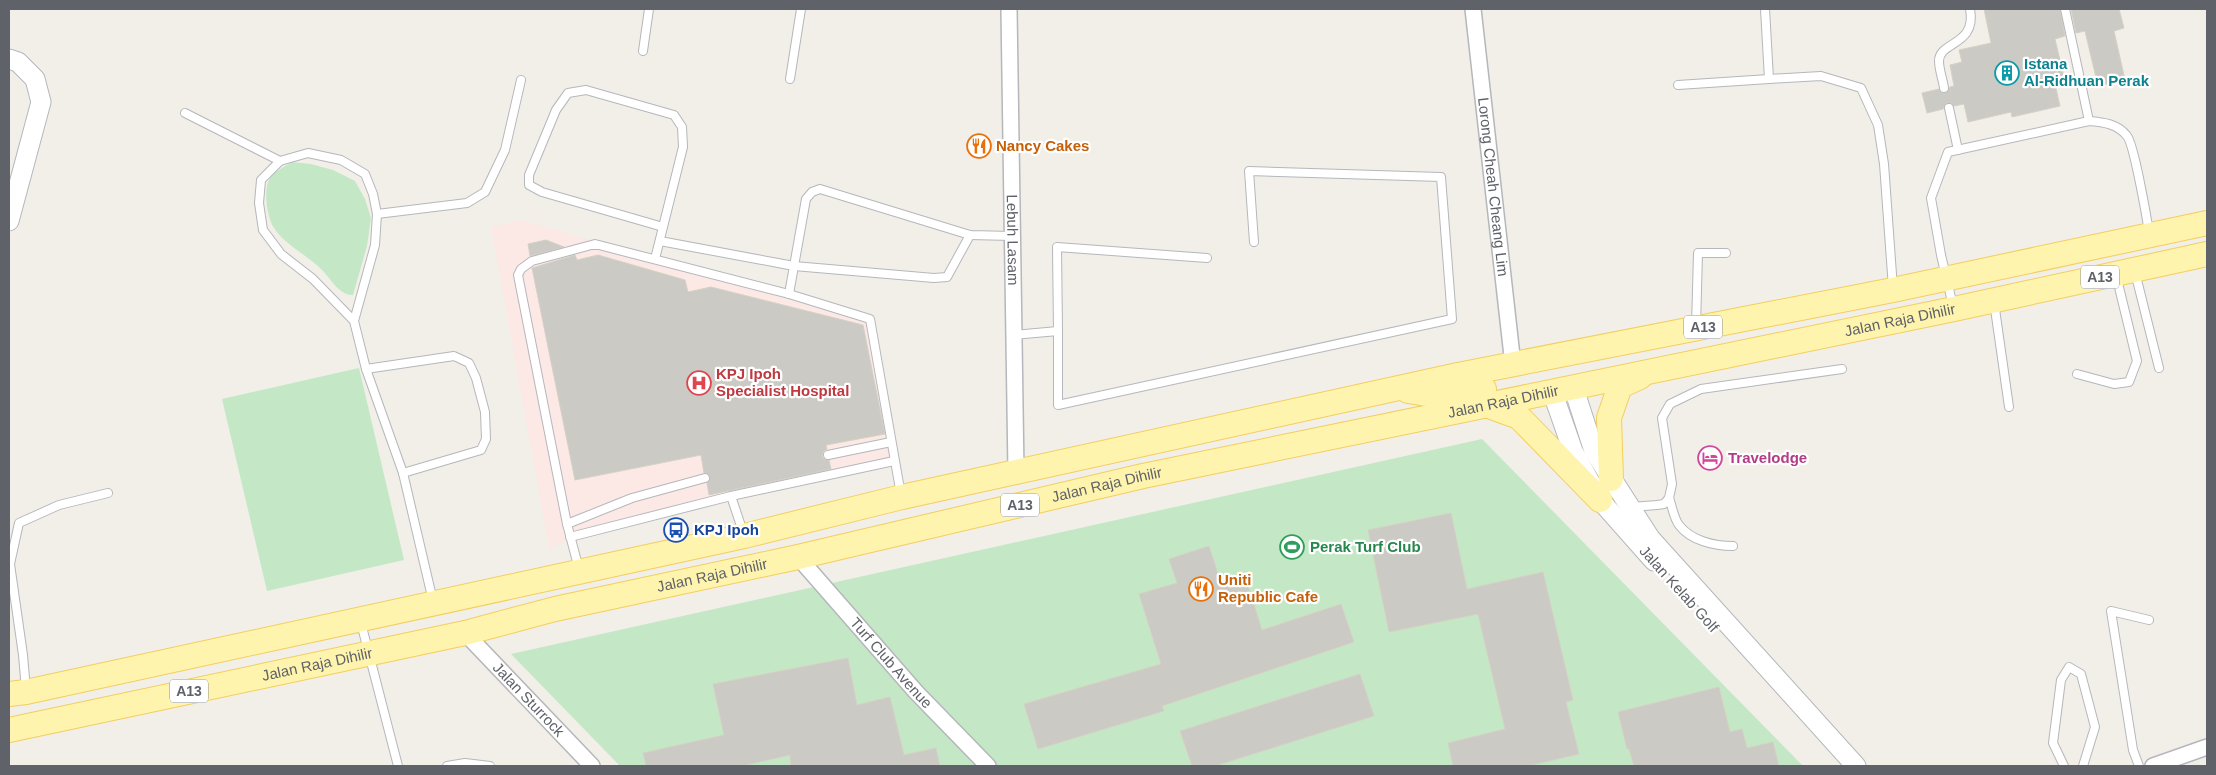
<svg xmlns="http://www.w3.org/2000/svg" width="2216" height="775" viewBox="0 0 2216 775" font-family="Arial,sans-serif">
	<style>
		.medical { fill: #fce8e5 }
		.green { fill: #c4e8c5 }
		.building { fill: #cccac4; stroke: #d6d1c5 }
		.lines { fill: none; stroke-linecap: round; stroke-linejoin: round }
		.service-casing { stroke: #b5b7bc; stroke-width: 10 }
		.minor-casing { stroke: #b5b7bc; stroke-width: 18 }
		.tertiary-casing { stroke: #b5b7bc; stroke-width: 21 }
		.primary-casing { stroke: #f4ce5d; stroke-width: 26 }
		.service { stroke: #fff; stroke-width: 8 }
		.minor { stroke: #fff; stroke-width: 15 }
		.tertiary { stroke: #fff; stroke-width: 19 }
		.primary { stroke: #fff4ae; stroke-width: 24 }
		.labels { text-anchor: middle; stroke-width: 4.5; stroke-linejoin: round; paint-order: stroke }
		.shield { fill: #fff; stroke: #8f9195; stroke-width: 1 }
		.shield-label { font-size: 14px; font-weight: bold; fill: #5f6268 }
		.culture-label { font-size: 15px; font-weight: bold; fill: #0d838f; stroke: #fff; text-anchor: start }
		.food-label { font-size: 15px; font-weight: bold; fill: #c56008; stroke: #fff; text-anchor: start }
		.street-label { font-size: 15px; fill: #5f6268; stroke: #fff }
		.health-label { font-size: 15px; font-weight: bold; fill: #be3a42; stroke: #fff; text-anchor: start }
		.hotel-label { font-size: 15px; font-weight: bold; fill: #b23c85; stroke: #fff; text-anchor: start }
		.transit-label { font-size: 15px; font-weight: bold; fill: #164399; stroke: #fff; text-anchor: start }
		.leisure-label { font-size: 15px; font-weight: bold; fill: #27864d; stroke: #fff; text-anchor: start }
	</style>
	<rect width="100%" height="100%" fill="#f1efe8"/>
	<polygon class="medical" points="522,220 870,324 892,460 571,540 549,548 491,227"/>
	<g class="green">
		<path d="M 292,162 L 311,164 L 333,170 L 355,181 L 365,199 L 371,218 L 367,246 L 353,295 C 339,296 330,277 321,269 C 307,255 284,244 274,228 C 267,217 264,194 268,182 C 272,172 284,167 292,162 Z"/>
		<polygon points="359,368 404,560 267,591 222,399"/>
		<polygon points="1482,439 1803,766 620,766 511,654"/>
	</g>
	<g class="building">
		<polygon points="1984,9 2060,9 2065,36 2055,39 2065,81 2055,84 2060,106 2012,117 2011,112 1968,122 1964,104 1954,106 1951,103 1947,103 1943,109 1927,113 1922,93 1939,89 1942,93 1945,93 1950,87 1954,86 1950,65 1962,62 1959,50 1991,43"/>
		<polygon points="2071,9 2119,9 2124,28 2114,31 2125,80 2098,86 2085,31 2076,33"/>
		<polygon points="546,240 564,247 530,256 528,244"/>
		<polygon points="575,255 577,260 598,255 685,280 688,292 711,287 863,325 885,434 826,445 827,449 824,451 822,456 824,459 829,460 831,469 709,495 707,483 710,477 704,473 701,455 575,480 532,268"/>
		<polygon points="1451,513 1467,589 1543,572 1573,700 1566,702 1579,754 1528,766 1453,766 1448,743 1505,729 1478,614 1389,632 1368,530"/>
		<polygon points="1209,546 1221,583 1245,576 1262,630 1341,604 1354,642 1162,706 1164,711 1038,749 1024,704 1161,664 1139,594 1177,583 1169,559"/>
		<polygon points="848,658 857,705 890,697 904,755 936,748 940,766 791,766 790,755 742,766 646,766 643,753 724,735 713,684"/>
		<polygon points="1360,674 1374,716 1215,766 1192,766 1180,731"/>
		<polygon points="1719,687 1730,732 1742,729 1747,748 1773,742 1779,766 1634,766 1629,749 1627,749 1618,712"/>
	</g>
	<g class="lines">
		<g class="service-casing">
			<g id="service">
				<polyline points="1765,9 1769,79 1821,76 1861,88 1878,125 1884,164 1893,288"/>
				<polyline points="2065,9 2089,121"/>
				<polyline points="643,51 649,9"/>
				<polyline points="790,79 801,9"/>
				<polyline points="1678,85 1769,79"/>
				<path d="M 1944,88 C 1943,80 1939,70 1939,61 C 1939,41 1977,46 1970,9"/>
				<polyline points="1949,108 1958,150"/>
				<polyline points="185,113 280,161"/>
				<polyline points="377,214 467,203 485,192 505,150 521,80"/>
				<polyline points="660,241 794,266 934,278 947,277 970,235"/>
				<polyline points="655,259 683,147 682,127 674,115 586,90 568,93 556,110 529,175 529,185 542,192 663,227"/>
				<polyline points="2135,272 2159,368"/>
				<polyline points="789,294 806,199 812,192 820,189 970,235 1012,236"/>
				<polyline points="1994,302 2009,407"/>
				<path d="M 1953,306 L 1941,255 L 1931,198 L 1948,152 L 2089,121 C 2103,122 2118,124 2127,136 C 2134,144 2147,219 2149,233"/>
				<polyline points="354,321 313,279 281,254 263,230 259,203 261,180 280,161 308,153 341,160 365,174 373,194 377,214 375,245 354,321 366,369 403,473 433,601"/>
				<polyline points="1696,327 1698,253 1726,253"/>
				<polyline points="1058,331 1057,247 1207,258"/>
				<polyline points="1014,335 1058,331 1058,405 1452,319 1441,177 1249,171 1254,242"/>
				<polyline points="366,369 454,356 469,363 476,378 485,412 486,439 481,450 403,473"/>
				<polyline points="2077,374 2114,384 2129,382 2137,361 2116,275"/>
				<polyline points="828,455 891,442"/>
				<polyline points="731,496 743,532"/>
				<path d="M 1669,498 C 1672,506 1674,519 1679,525 C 1691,541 1715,546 1733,546"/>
				<polyline points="1631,507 1657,505 1664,504 1669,498 1672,484 1662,418 1670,404 1701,389 1842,369"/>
				<polyline points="567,524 632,498 705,478"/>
				<polyline points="570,537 731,496 894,461"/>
				<polyline points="579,569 567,524 518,275 521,269 532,261 595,244 789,294 870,319 901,495"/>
				<polyline points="361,623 398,766"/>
				<polyline points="26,690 23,655 10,564 19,523 59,505 108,493"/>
				<polyline points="447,766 465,763 490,766"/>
				<polyline points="2064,766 2053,743 2061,680 2069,667 2081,674 2095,727 2083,766"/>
				<polyline points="2139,766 2133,750 2111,611 2149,620"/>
			</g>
		</g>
		<g class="minor-casing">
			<g id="minor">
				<path id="s1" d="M 1009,9 L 1016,472"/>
				<path id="s2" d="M 1473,9 L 1513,365"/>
				<path id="s3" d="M 798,557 L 916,692 L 988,766"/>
				<path id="s4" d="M 465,633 L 592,766"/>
				<polyline points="2153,766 2207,747"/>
			</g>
		</g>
		<g class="tertiary-casing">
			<g id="tertiary">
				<polyline points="9,59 18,62 35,79 41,102 9,221"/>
				<polyline points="1573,386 1594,451 1650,538 1856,766"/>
				<polyline points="1552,391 1573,451 1600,500 1654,561"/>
			</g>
		</g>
		<g class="primary-casing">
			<g id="primary">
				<polyline points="1408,391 1439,396 1484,389"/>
				<polyline points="1486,405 1519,417 1600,500"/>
				<polyline points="1611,479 1609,418 1620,386 1640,377"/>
				<polyline points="9,694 26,692 744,536 902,497 1458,375 1893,290 2207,223"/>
				<path id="s5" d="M 9,730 L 465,633 L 555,609 L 798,557 L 1143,476 L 1954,309 L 2207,254"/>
			</g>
		</g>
		<use href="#service" class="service"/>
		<use href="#minor" class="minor"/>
		<use href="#tertiary" class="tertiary"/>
		<use href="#primary" class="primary"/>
	</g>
	<defs>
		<g id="building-ring" transform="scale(1.25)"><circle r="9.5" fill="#fff" stroke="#0f9aa8" stroke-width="1.5"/><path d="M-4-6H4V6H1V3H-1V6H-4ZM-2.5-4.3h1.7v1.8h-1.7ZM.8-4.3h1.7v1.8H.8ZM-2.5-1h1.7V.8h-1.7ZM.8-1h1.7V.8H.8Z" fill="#0f9aa8"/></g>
		<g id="restaurant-ring" transform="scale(1.25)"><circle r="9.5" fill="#fff" stroke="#e8710a" stroke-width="1.5"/><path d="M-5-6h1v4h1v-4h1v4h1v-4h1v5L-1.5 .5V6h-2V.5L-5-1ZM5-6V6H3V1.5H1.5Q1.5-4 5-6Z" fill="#e8710a"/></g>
		<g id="hospital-ring" transform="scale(1.25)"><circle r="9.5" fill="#fff" stroke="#e0444e" stroke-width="1.5"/><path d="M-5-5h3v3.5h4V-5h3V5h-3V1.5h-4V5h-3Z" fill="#e0444e"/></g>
		<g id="hotel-ring" transform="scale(1.25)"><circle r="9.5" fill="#fff" stroke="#d1479c" stroke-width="1.5"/><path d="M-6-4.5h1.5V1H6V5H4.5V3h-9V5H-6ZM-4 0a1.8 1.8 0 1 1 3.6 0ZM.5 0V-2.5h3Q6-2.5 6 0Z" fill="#d1479c"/></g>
		<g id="bus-ring" transform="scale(1.25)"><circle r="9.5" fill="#fff" stroke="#1a4fb4" stroke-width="1.5"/><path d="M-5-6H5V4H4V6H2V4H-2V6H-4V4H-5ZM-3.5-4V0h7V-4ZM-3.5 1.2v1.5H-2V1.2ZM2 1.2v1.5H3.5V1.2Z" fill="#1a4fb4"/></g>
		<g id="stadium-ring" transform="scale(1.25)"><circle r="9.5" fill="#fff" stroke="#2e9e5b" stroke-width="1.5"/><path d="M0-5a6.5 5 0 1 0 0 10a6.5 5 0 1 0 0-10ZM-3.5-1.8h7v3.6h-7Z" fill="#2e9e5b"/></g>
	</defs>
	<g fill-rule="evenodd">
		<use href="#building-ring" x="2007" y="73"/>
		<use href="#restaurant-ring" x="979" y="146"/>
		<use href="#hospital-ring" x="699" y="383"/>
		<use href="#hotel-ring" x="1710" y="458"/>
		<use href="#bus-ring" x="676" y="530"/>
		<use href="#stadium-ring" x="1292" y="547"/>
		<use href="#restaurant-ring" x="1201" y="589"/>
	</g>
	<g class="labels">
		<g class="shield">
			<rect x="2081" y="265.5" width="38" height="23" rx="4"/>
			<rect x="1684" y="315.5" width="38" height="23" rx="4"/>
			<rect x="1001" y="493.5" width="38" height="23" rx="4"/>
			<rect x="170" y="679.5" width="38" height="23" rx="4"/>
		</g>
		<g class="shield-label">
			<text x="2100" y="282">A13</text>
			<text x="1703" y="332">A13</text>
			<text x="1020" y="510">A13</text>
			<text x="189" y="696">A13</text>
		</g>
		<g class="culture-label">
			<text x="2024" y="69">Istana<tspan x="2024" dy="17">Al-Ridhuan Perak</tspan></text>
		</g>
		<g class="food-label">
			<text x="996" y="151">Nancy Cakes</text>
			<text x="1218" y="585">Uniti<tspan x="1218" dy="17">Republic Cafe</tspan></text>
		</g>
		<g class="street-label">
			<text dy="5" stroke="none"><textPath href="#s2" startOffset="179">Lorong Cheah Cheang Lim</textPath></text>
			<text dy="5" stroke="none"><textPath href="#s1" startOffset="231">Lebuh Lasam</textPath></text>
			<text dy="5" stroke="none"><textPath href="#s5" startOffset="1935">Jalan Raja Dihilir</textPath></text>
			<text dy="5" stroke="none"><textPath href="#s5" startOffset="1530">Jalan Raja Dihilir</textPath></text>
			<text dy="5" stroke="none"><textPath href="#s5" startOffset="1125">Jalan Raja Dihilir</textPath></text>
			<text dy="5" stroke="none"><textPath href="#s5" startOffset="720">Jalan Raja Dihilir</textPath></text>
			<text transform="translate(1679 589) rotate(48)" y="5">Jalan Kelab Golf</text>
			<text dy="5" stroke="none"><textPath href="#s5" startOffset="315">Jalan Raja Dihilir</textPath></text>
			<text dy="5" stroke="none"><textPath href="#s3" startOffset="141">Turf Club Avenue</textPath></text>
			<text dy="5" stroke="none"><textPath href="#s4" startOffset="92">Jalan Sturrock</textPath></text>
		</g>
		<g class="health-label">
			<text x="716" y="379">KPJ Ipoh<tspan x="716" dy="17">Specialist Hospital</tspan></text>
		</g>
		<g class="hotel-label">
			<text x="1728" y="463">Travelodge</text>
		</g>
		<g class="transit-label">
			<text x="694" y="535">KPJ Ipoh</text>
		</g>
		<g class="leisure-label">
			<text x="1310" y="552">Perak Turf Club</text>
		</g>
	</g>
	<rect width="2216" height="775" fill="none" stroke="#5f6268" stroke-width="20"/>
</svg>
